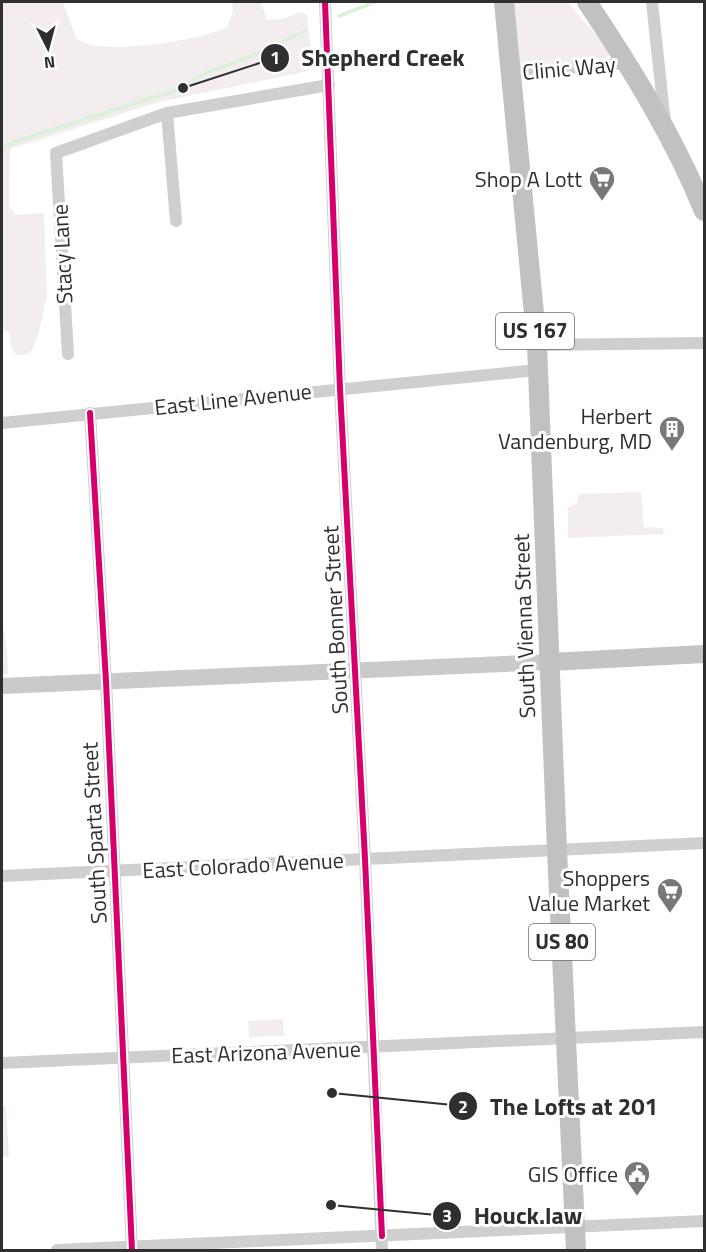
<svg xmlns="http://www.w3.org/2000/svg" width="706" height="1252" viewBox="0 0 706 1252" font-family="'Titillium Web',sans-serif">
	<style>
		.green { fill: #f4eded }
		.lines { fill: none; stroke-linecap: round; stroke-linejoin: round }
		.stream { stroke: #ddf0db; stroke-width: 4 }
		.minor { stroke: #cfcfcf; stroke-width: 12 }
		.secondary { stroke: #cacaca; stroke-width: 16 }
		.primary { stroke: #c4c4c4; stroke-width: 18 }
		.trunk { stroke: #c1c1c1; stroke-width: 20 }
		.cycleway-casing { stroke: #fff; stroke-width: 10 }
		.cycleway { stroke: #d6006c; stroke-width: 6 }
		.labels { text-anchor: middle; stroke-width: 6; stroke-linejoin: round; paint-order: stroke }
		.shield { fill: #fff; stroke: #6d6d6d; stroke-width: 1.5 }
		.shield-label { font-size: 21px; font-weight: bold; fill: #2f2f2f }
		.street-label { font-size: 22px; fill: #2f2f2f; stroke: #fff }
		.poi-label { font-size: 22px; fill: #2f2f2f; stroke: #fff; text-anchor: end }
		.leader { fill: none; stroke: #2f2f2f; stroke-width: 2 }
		.callout-dot { fill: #2f2f2f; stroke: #fff; stroke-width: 2 }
		.mark-label { font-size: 18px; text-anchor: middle; font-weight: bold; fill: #fff }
		.callout-label { font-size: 24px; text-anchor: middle; font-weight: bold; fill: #2f2f2f; stroke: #fff; stroke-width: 6; stroke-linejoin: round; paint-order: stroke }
	</style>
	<rect width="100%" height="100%" fill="#fff"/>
	<g class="green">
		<path d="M 2,2 L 63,2 L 76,38 C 96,58 202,40 227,27 L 233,11 L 232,2 L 261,2 L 267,20 L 286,18 L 301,12 L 307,15 L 311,52 L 309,71 L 159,102 L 10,149 L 9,206 L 16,215 L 44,213 L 47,296 L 39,332 L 31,352 L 24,355 L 16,355 L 11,346 L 9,332 L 4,331 L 2,333 Z"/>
		<path d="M 510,2 L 568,2 C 579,18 605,40 610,56 L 606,58 L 518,66 Z"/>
		<polygon points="641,492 644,527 663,528 664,534 568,538 568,508 578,502 578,494"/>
		<polygon points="2,618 7,650 8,674 2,675"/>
		<polygon points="283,1019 284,1036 249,1037 248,1021"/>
		<polygon points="2,1106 6,1106 9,1157 2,1157"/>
	</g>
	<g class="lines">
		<g class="stream">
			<polyline points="339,16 375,2"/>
			<polyline points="2,149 14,142 183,88 201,75 259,53 305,31"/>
		</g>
		<g class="minor">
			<polyline points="325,2 340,389 365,859 382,1250"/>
			<polyline points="652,2 665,123"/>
			<polyline points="510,73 627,63"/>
			<polyline points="167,113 176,221"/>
			<polyline points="537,345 704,343"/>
			<polyline points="68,354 56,153 167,113 329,85"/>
			<polyline points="90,413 106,681 132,1250"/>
			<polyline points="2,423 537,370"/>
			<polyline points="2,876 704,843"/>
			<polyline points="2,1063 704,1032"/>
			<polyline points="57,1250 704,1221"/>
		</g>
		<polyline class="secondary" points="2,686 550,662"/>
		<polyline class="primary" points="550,662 704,654"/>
		<g class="trunk">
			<polyline points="504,2 537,345 557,851 576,1250"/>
			<path d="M 587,2 C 631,68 674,137 704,211"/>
		</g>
		<g class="cycleway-casing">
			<g id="cycleway">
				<polyline points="325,2 340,389 365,859 382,1236"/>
				<polyline points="90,413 106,681 132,1250"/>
			</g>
		</g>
		<use href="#cycleway" class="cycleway"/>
	</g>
	<defs>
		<g id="supermarket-pin" transform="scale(1.35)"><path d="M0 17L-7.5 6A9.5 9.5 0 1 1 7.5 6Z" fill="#787878" stroke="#fff"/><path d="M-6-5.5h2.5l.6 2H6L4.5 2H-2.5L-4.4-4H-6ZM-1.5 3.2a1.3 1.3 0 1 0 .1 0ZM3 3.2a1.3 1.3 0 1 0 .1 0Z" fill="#fff"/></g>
		<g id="building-pin" transform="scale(1.35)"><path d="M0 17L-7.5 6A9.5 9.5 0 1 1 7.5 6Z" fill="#787878" stroke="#fff"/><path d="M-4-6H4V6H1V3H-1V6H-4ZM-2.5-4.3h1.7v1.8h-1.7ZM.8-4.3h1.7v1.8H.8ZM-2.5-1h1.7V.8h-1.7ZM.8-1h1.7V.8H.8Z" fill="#fff"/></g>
		<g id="civic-pin" transform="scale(1.35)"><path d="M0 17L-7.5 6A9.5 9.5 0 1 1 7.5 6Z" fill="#787878" stroke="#fff"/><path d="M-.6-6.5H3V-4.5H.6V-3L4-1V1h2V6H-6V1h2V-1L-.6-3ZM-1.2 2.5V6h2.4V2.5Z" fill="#fff"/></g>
	</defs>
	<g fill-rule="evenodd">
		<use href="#supermarket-pin" x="602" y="179"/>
		<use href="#building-pin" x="672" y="429"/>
		<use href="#supermarket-pin" x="670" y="891"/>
		<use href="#civic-pin" x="637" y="1174"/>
	</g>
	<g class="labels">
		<g class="shield">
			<rect x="496" y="313" width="78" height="36" rx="4.5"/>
			<rect x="529" y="924" width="66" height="36" rx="4.5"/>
		</g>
		<g class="shield-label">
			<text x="535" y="338">US 167</text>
			<text x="562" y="949">US 80</text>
		</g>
		<g class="street-label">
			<text transform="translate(569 68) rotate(-5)" y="8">Clinic Way</text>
			<text transform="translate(62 254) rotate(-93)" y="8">Stacy Lane</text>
			<text transform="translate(233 399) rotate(-6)" y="8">East Line Avenue</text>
			<text transform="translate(335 620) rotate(-93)" y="8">South Bonner Street</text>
			<text transform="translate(524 626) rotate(-92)" y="8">South Vienna Street</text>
			<text transform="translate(94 833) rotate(-93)" y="8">South Sparta Street</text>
			<text transform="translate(243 865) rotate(-3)" y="8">East Colorado Avenue</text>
			<text transform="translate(266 1052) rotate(-2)" y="8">East Arizona Avenue</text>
		</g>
		<g class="poi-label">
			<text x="582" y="187">Shop A Lott</text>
			<text x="652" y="424">Herbert<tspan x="652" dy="25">Vandenburg, MD</tspan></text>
			<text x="650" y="886">Shoppers<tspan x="650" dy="25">Value Market</tspan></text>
			<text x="618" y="1182">GIS Office</text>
		</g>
	</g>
	<path class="leader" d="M183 88L275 58M332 1093L463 1106M331 1205L447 1216"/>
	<g class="callout-dot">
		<circle cx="183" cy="88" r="6"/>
		<circle cx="332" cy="1093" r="6"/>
		<circle cx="331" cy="1205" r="6"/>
		<circle cx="275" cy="58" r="15"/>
		<circle cx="463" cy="1106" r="15"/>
		<circle cx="447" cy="1216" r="15"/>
	</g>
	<g class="mark-label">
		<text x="275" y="64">1</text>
		<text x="463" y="1113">2</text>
		<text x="447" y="1222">3</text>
	</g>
	<g class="callout-label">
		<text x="383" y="66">Shepherd Creek</text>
		<text x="574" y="1115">The Lofts at 201</text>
		<text x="528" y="1224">Houck.law</text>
	</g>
	<rect width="706" height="1252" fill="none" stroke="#2f2f2f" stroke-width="6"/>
	<g transform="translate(48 48) rotate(174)" stroke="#ffffff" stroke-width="4.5" paint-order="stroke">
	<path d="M0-4.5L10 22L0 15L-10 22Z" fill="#2f2f2f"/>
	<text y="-9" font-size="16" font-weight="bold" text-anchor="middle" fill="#2f2f2f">N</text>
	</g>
</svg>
